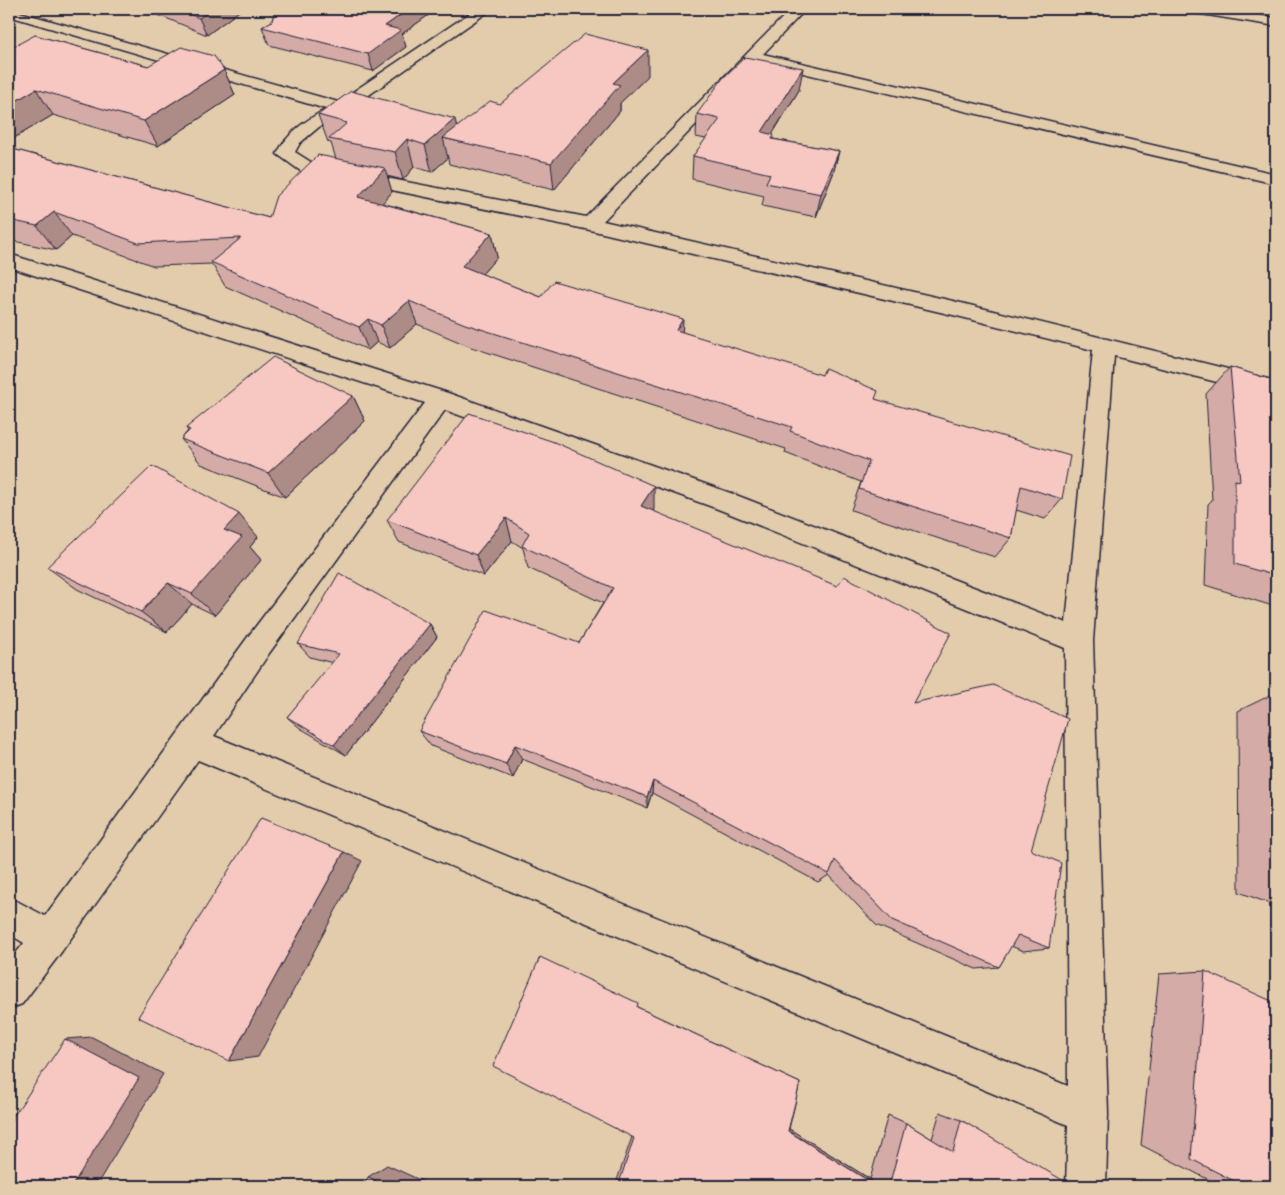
<svg xmlns="http://www.w3.org/2000/svg" width="1285" height="1195" viewBox="0 0 1285 1195" font-family="'Architects Daughter',sans-serif">
	<style>
		.lines { fill: none; stroke-linecap: round; stroke-linejoin: round }
		.street-casing { stroke: #22223b; stroke-width: 3 }
		.street { fill: #e3ccac; fill-rule: evenodd }
		.wall { fill: #d4aba6; stroke: #22223b }
		.shaded-wall { fill: #ad8b87; stroke: #22223b }
		.building { fill: #f7c7c1; stroke: #22223b }
	</style>
	<rect width="100%" height="100%" fill="#e3ccac"/>
	<filter id="ink" filterUnits="userSpaceOnUse"><feTurbulence type="fractalNoise" baseFrequency=".02" numOctaves="2"/><feDisplacementMap in="SourceGraphic" scale="10" xChannelSelector="R" yChannelSelector="G"/><feConvolveMatrix kernelMatrix="1 2 1 2 8 2 1 2 1" color-interpolation-filters="sRGB"/></filter>
	<g filter="url(#ink)">
		<g class="lines">
			<g class="street-casing">
				<g id="street">
					<path d="M 9,9 L 338,102 L 476,9 L 492,9 L 346,111 L 319,127 L 300,143 L 295,152 L 314,164 L 586,217 L 791,9 L 806,9 L 763,54 L 1276,174 L 1276,184 L 756,62 L 603,221 L 953,301 L 1276,381 L 1276,397 L 1114,356 L 1093,641 L 1108,1114 L 1106,1186 L 1066,1186 L 1068,1125 L 198,760 L 62,951 L 22,1004 L 9,1009 L 9,962 L 24,943 L 9,934 L 9,897 L 45,916 L 250,634 L 425,403 L 9,267 L 9,254 L 448,393 L 736,495 L 1066,623 L 1093,350 L 953,315 L 590,230 L 302,172 L 277,154 C 288,132 305,121 326,109 L 9,16 ZM 445,410 L 718,509 L 1065,648 L 1068,1086 L 214,736 L 270,652 Z"/>
					<polygon points="1188,9 1220,9 1276,18 1276,26 1195,13"/>
				</g>
			</g>
			<use href="#street" class="street"/>
		</g>
		<g class="wall">
			<polygon points="144,9 242,9 207,35"/>
			<polygon points="275,9 437,9 402,34 406,47 373,71 269,45 262,27 272,21"/>
			<polygon points="35,35 148,66 224,70 235,95 158,146 53,115 9,141"/>
			<polygon points="648,76 620,103 620,111 554,190 449,164 448,158 432,172 414,167 403,180 387,176 392,192 382,203 492,233 497,257 482,274 541,297 682,332 875,399 1062,499 1045,519 1016,510 1011,538 995,557 851,510 861,482 785,453 786,449 471,347 417,324 390,348 377,342 368,350 225,286 212,264 154,266 72,236 56,250 9,240 9,148 269,218 336,159 331,143 328,142 318,115 457,127 500,104"/>
			<polygon points="799,90 772,135 773,139 839,151 833,174 816,217 762,206 764,196 692,179 693,156 706,139 696,137 697,114"/>
			<polygon points="1230,367 1276,381 1276,607 1205,585 1208,504 1212,500 1206,394"/>
			<polygon points="353,396 365,421 285,497 201,464 181,439 188,431 186,428"/>
			<polygon points="654,509 653,511 913,703 1031,850 1049,948 1023,951 1011,946 999,967 976,969 876,925 829,875 818,882 652,793 647,808 522,759 513,778 431,746 419,731 579,643 603,603 528,568 523,548 512,541 484,576 399,542 387,520"/>
			<polygon points="258,537 250,547 261,560 215,615 192,604 167,632 77,589 47,567"/>
			<polygon points="430,624 437,637 346,755 300,728 287,717 333,663 310,657 298,644"/>
			<polygon points="1273,694 1276,695 1276,906 1239,892 1238,711"/>
			<polygon points="1205,971 1276,1186 1221,1186 1141,1145 1159,974"/>
			<polygon points="637,1007 800,1083 789,1129 870,1179 888,1115 906,1123 932,1139 940,1112 961,1120 1068,1186 615,1186 632,1137"/>
		</g>
		<g class="shaded-wall">
			<polygon points="212,9 242,9 207,35 199,18"/>
			<polygon points="409,9 437,9 402,34 406,47 373,71 368,54 385,26"/>
			<polygon points="648,50 648,76 620,103 620,111 554,190 551,163 613,83"/>
			<polygon points="803,68 799,90 759,155 762,132"/>
			<polygon points="224,70 235,95 158,146 144,121"/>
			<polygon points="36,89 53,115 9,141 9,105"/>
			<polygon points="455,119 460,142 443,138 448,158 432,172 425,145"/>
			<polygon points="407,139 414,167 403,180 395,152"/>
			<polygon points="839,151 833,174 816,217 821,194"/>
			<polygon points="385,168 392,192 367,221 358,197"/>
			<polygon points="54,212 72,236 56,250 37,226"/>
			<polygon points="492,233 497,257 468,290 462,266"/>
			<polygon points="409,301 417,324 390,348 381,325"/>
			<polygon points="368,319 377,342 368,350 359,327"/>
			<polygon points="683,319 682,342 676,330"/>
			<polygon points="353,396 365,421 285,497 268,473"/>
			<polygon points="654,486 654,509 641,529 641,506"/>
			<polygon points="239,514 258,537 250,547 261,560 215,615 192,594 224,530"/>
			<polygon points="506,518 512,541 484,576 476,555"/>
			<polygon points="168,583 192,604 167,632 141,612"/>
			<polygon points="430,624 437,637 346,755 334,745"/>
			<polygon points="515,745 522,759 513,778 506,764"/>
			<polygon points="653,781 652,793 647,808 647,797"/>
			<polygon points="344,852 362,861 258,1057 229,1061"/>
			<polygon points="92,1037 163,1074 96,1186 72,1186 65,1039"/>
			<polygon points="778,1122 870,1179 879,1186 877,1186 788,1131"/>
			<polygon points="387,1165 433,1186 388,1186 368,1177"/>
		</g>
		<g class="building">
			<polygon points="177,9 212,9 199,18"/>
			<polygon points="275,9 409,9 385,26 401,30 368,54 262,27 272,21"/>
			<polygon points="585,34 648,50 613,83 620,85 551,163 443,138 490,101 500,104"/>
			<polygon points="35,35 148,66 181,47 214,56 224,70 144,121 36,89 9,105 9,49"/>
			<polygon points="745,57 803,68 762,132 774,135 772,139 839,151 821,194 766,183 770,174 693,156 720,119 697,114 723,78"/>
			<polygon points="351,91 455,119 425,145 407,139 395,152 329,139 347,123 318,115"/>
			<polygon points="9,148 269,218 276,196 318,155 385,168 358,197 492,233 462,266 541,297 554,281 683,319 676,330 822,375 825,368 878,391 875,399 1070,456 1062,499 1021,486 1011,538 859,489 869,461 790,431 792,427 465,324 409,301 381,325 368,319 359,327 211,262 241,238 138,243 54,212 37,226 9,220"/>
			<polygon points="273,357 353,396 268,473 181,439 190,430 186,428"/>
			<polygon points="1230,367 1276,381 1276,576 1235,564 1235,480 1240,481"/>
			<polygon points="469,413 554,442 654,486 641,506 837,586 844,576 951,633 913,703 993,685 1068,719 1031,850 1061,863 1049,948 1018,935 999,967 892,920 835,860 829,874 653,781 647,797 515,745 506,764 419,731 486,610 579,643 613,588 522,546 529,533 506,518 476,555 387,520"/>
			<polygon points="152,466 239,514 224,530 242,537 192,594 168,583 141,612 47,567"/>
			<polygon points="339,573 430,624 334,745 287,717 339,654 298,644"/>
			<polygon points="1273,694 1276,695 1276,811"/>
			<polygon points="261,818 344,852 229,1061 138,1017"/>
			<polygon points="540,957 638,1003 637,1007 800,1083 788,1131 877,1186 618,1186 634,1138 493,1066"/>
			<polygon points="1205,971 1276,1003 1276,1186 1244,1186 1191,1159"/>
			<polygon points="65,1039 139,1078 72,1186 9,1186 9,1123"/>
			<polygon points="961,1120 1069,1184 1068,1186 889,1186 906,1123 953,1152"/>
			<polygon points="368,1177 388,1186 364,1186"/>
		</g>
	</g>
	<rect width="1285" height="1195" fill="none" stroke="#e3ccac" stroke-width="30"/>
	<rect x="15" y="15" width="1255" height="1165" fill="none" stroke="#22223b" stroke-width="2" filter="url(#ink)"/>
</svg>
